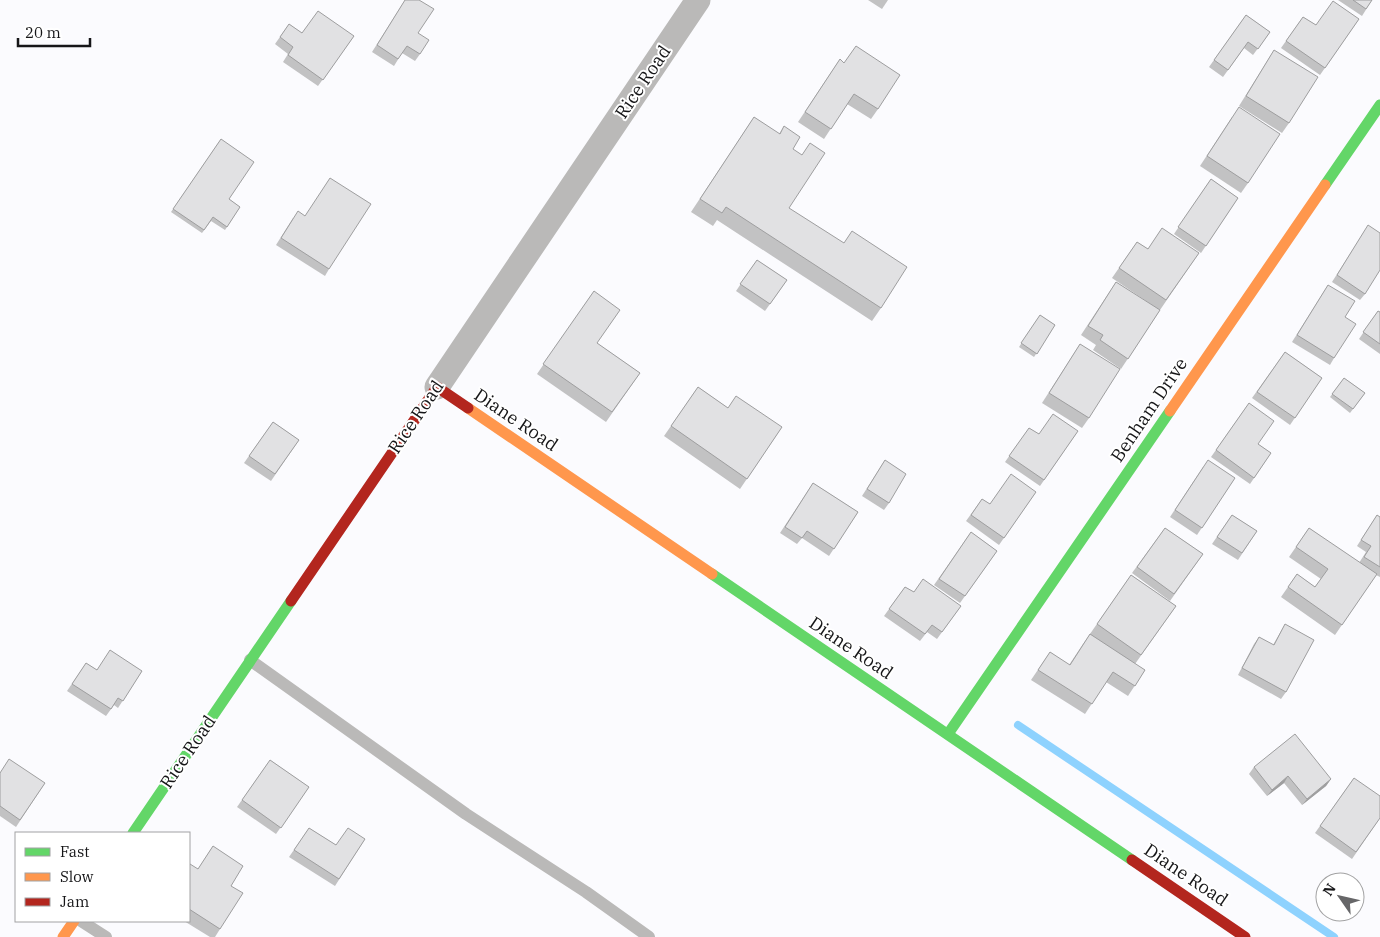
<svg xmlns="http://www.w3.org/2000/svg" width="1380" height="937" viewBox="0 0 1380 937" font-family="'IBM Plex Serif',serif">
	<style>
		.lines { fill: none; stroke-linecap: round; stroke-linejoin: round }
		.stream { stroke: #8ed2fe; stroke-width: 8 }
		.lane { stroke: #bab9b8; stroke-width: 12 }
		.street { stroke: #bab9b8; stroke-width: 25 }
		.fast { stroke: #63d668; stroke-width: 11 }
		.slow { stroke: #ff974d; stroke-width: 11 }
		.jam { stroke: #b3261e; stroke-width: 11 }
		.wall { fill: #c2c2c3 }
		.shaded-wall { fill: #9e9e9f }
		.building { fill: #e1e1e3; stroke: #9e9e9f }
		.labels { text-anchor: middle; stroke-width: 4; stroke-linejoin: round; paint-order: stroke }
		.street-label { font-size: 18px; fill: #161618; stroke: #fff }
	</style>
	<rect width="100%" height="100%" fill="#fbfbfe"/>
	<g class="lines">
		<polyline class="stream" points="1018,725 1334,937"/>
		<g class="lane">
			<polyline points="250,660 466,814 586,892 649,937"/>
			<polyline points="81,921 106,937"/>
		</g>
		<polyline class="street" points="437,387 698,0"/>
		<g class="fast">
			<polyline points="1325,185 1380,105"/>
			<polyline points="712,574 1132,860"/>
			<polyline points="948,734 1170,411"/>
			<polyline points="133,833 291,601"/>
		</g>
		<g class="slow">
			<polyline points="468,408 712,574"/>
			<polyline points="1170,411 1325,185"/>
			<polyline points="63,937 74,921"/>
		</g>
		<g class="jam">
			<polyline points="291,601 437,387 468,408"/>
			<polyline points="1132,860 1245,937"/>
		</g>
	</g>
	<g class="wall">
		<polygon points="405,0 418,33 420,54 415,61 402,53 394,66 372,52"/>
		<polygon points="868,0 888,0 882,9"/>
		<polygon points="1338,0 1372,0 1362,16"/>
		<polygon points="1246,15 1270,32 1253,55 1244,48 1223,77 1209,67"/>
		<polygon points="1303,17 1316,25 1359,19 1320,75 1281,48"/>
		<polygon points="289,24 302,33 354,36 318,86 283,62 288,54 275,44"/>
		<polygon points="1274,50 1289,123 1282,133 1239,106"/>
		<polygon points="840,59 878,109 871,119 847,104 824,139 798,122"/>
		<polygon points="754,117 779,134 784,126 793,149 789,208 881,308 872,321 717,220 713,226 691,212"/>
		<polygon points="1232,117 1248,183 1241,193 1200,166"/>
		<polygon points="221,139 229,199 240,207 225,230 211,221 202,233 171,212"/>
		<polygon points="1211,179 1238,198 1201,253 1174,234"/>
		<polygon points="293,218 329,269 325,276 276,245"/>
		<polygon points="1364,232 1365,294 1360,300 1332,282"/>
		<polygon points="1137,242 1148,249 1199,253 1160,310 1121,369 1093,350 1096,345 1081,335 1116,282 1158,309 1112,278"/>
		<polygon points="757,260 787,280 765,311 736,291"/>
		<polygon points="1328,285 1345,317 1334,358 1330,365 1292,342"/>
		<polygon points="594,291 597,343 640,373 606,422 537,374"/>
		<polygon points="1378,311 1380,312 1380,354 1359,339"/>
		<polygon points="1040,315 1055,325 1034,357 1019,347"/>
		<polygon points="1080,344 1089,418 1082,428 1042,403"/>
		<polygon points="1285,352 1322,378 1290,425 1252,398"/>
		<polygon points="1344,378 1365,393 1350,413 1330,397"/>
		<polygon points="698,387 728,408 782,427 740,489 664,436"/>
		<polygon points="1249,403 1258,444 1271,453 1250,484 1211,457"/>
		<polygon points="273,422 299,440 271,481 244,463"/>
		<polygon points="1029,428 1039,434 1078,431 1040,486 1005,462"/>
		<polygon points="885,460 889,503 884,510 862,496"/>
		<polygon points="1203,467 1235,478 1197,535 1170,517"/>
		<polygon points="813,483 858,512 829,556 802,538 797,544 780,533"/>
		<polygon points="1036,492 999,545 966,521 982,499 990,504"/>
		<polygon points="1232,515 1257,531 1238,560 1212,544"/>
		<polygon points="1377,515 1380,517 1380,577 1376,575 1335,635 1281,597 1297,574 1315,587 1321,579 1289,557 1309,528 1359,563 1366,552 1357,546"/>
		<polygon points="1165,528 1203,554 1170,601 1132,573"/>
		<polygon points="971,532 997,551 960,603 934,585"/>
		<polygon points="1131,575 1176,606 1135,664 1145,670 1128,696 1106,682 1085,714 1031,680 1050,652 1069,665 1083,644"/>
		<polygon points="905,587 914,592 961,606 937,639 927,632 920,641 884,616"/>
		<polygon points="1285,624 1286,692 1281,699 1238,675 1254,644 1259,637 1273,645"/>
		<polygon points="86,663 97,670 142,671 118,708 114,705 106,716 67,691"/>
		<polygon points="270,760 309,787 276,834 237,807"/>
		<polygon points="1254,767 1331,779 1326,786 1302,805 1284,783 1267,796 1249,774"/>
		<polygon points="0,772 45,783 16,827 0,816"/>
		<polygon points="1354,778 1380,818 1352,859 1315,833"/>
		<polygon points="309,828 336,845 365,839 335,886 289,857"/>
		<polygon points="213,846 231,886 220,929 215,937 210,937 184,921 189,921 189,866 198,869"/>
	</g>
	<g class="shaded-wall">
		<polygon points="1288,776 1284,783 1267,796 1272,790"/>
		<polygon points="1331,779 1326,786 1302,805 1307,799"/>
	</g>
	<g class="building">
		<polygon points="405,0 419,0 434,9 418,33 429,40 420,54 407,46 398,59 377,45"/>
		<polygon points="1353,0 1372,0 1366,9"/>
		<polygon points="1333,1 1359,19 1325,68 1286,41 1303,17 1316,25"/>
		<polygon points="318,11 354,36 323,80 288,55 293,47 280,37 289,24 302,33"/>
		<polygon points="1246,15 1270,32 1258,49 1248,42 1228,70 1214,60"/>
		<polygon points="856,46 900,75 878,109 854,94 831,129 805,112 840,59 844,63"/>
		<polygon points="1274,50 1318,77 1289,123 1246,96"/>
		<polygon points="1239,107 1280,134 1248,183 1207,156"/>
		<polygon points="754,117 780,134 784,126 800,137 793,149 802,155 810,143 825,153 789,208 844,243 852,231 907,267 881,308 726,207 722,213 700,199"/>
		<polygon points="221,139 254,162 229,199 240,207 227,227 213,217 204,230 173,209"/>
		<polygon points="330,178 371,204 329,269 281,238 298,211 305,216"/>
		<polygon points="1211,179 1238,198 1206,246 1178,227"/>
		<polygon points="1368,225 1380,233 1380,270 1365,294 1337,275"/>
		<polygon points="1162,228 1199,253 1166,300 1119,268 1137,242 1148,249"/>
		<polygon points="757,260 787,280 770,304 740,284"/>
		<polygon points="1116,282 1160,310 1128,359 1100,340 1103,335 1088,326"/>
		<polygon points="1328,285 1355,301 1345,317 1356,324 1334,358 1297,335"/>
		<polygon points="594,291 620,310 597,343 640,373 612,412 543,364"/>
		<polygon points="1378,311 1380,312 1380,344 1363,332"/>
		<polygon points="1040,315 1055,325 1037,354 1021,343"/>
		<polygon points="1080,344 1120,369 1089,418 1049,393"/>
		<polygon points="1285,352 1322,378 1295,418 1257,392"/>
		<polygon points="1344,378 1365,393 1353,409 1332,394"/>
		<polygon points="698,387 728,408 736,396 782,427 747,479 671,426"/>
		<polygon points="1249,403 1274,421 1258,444 1271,453 1254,478 1216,450"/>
		<polygon points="1053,414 1078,431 1044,480 1009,456 1029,428 1039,434"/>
		<polygon points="273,422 299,440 275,474 249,456"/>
		<polygon points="885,460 906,474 889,503 867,489"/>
		<polygon points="1208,460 1235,478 1202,528 1175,510"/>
		<polygon points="1011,474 1036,492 1004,538 971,515 982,499 990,504"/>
		<polygon points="813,483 858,512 834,549 807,531 802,538 785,527"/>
		<polygon points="1232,515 1257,531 1242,553 1217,537"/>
		<polygon points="1377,515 1380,517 1380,567 1364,557 1371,546 1361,540"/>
		<polygon points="1165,528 1203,554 1174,594 1137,567"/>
		<polygon points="1309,528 1377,574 1342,625 1288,587 1297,574 1315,587 1328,569 1296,547"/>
		<polygon points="971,532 997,551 965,596 939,579"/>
		<polygon points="1131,575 1176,606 1141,655 1097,624"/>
		<polygon points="923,579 961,606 942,632 932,625 925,634 889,609 905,587 914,592"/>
		<polygon points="1285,624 1314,640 1286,692 1242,668 1259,637 1274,645"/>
		<polygon points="1090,634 1145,670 1135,686 1113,672 1092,704 1038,670 1050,652 1070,665"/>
		<polygon points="110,650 142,671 123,701 118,698 111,709 72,684 86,663 97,670"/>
		<polygon points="1295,734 1331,779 1307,799 1288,776 1272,790 1254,767"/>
		<polygon points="9,759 45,783 20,820 0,806 0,773"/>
		<polygon points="270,760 309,787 281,828 242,800"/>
		<polygon points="1354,778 1380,796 1380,818 1356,852 1320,826"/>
		<polygon points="309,828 336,845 348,828 365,839 339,879 294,850"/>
		<polygon points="213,846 243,866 231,886 243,893 220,929 189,909 189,867 190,864 198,869"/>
	</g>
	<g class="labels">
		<g class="street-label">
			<text transform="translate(643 82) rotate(-56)" y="6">Rice Road</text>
			<text transform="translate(1149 410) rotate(-56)" y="6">Benham Drive</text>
			<text transform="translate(416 417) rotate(-56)" y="6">Rice Road</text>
			<text transform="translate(516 420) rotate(34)" y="6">Diane Road</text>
			<text transform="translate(851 648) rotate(34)" y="6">Diane Road</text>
			<text transform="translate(188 752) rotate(-56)" y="6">Rice Road</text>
			<text transform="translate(1186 875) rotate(34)" y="6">Diane Road</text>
		</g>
	</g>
	<rect x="15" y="832" width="175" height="90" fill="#ffffff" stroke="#a2a2a3"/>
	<rect x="25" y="848" width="25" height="8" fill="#63d668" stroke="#a2a2a3"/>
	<text x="60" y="857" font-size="15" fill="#161618">Fast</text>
	<rect x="25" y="873" width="25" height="8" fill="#ff974d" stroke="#a2a2a3"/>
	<text x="60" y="882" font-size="15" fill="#161618">Slow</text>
	<rect x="25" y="898" width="25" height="8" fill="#b3261e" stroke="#a2a2a3"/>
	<text x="60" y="907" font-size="15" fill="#161618">Jam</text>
	<g transform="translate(1340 897) rotate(304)"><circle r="24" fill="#ffffff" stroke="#a2a2a3"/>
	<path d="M0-4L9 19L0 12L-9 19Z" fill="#666668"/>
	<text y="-8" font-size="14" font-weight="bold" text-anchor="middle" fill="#161618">N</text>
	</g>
	<path d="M18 38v8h72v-8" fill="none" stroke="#161618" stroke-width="2.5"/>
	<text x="25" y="38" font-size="15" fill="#161618" stroke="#ffffff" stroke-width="4" paint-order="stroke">20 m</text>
</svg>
